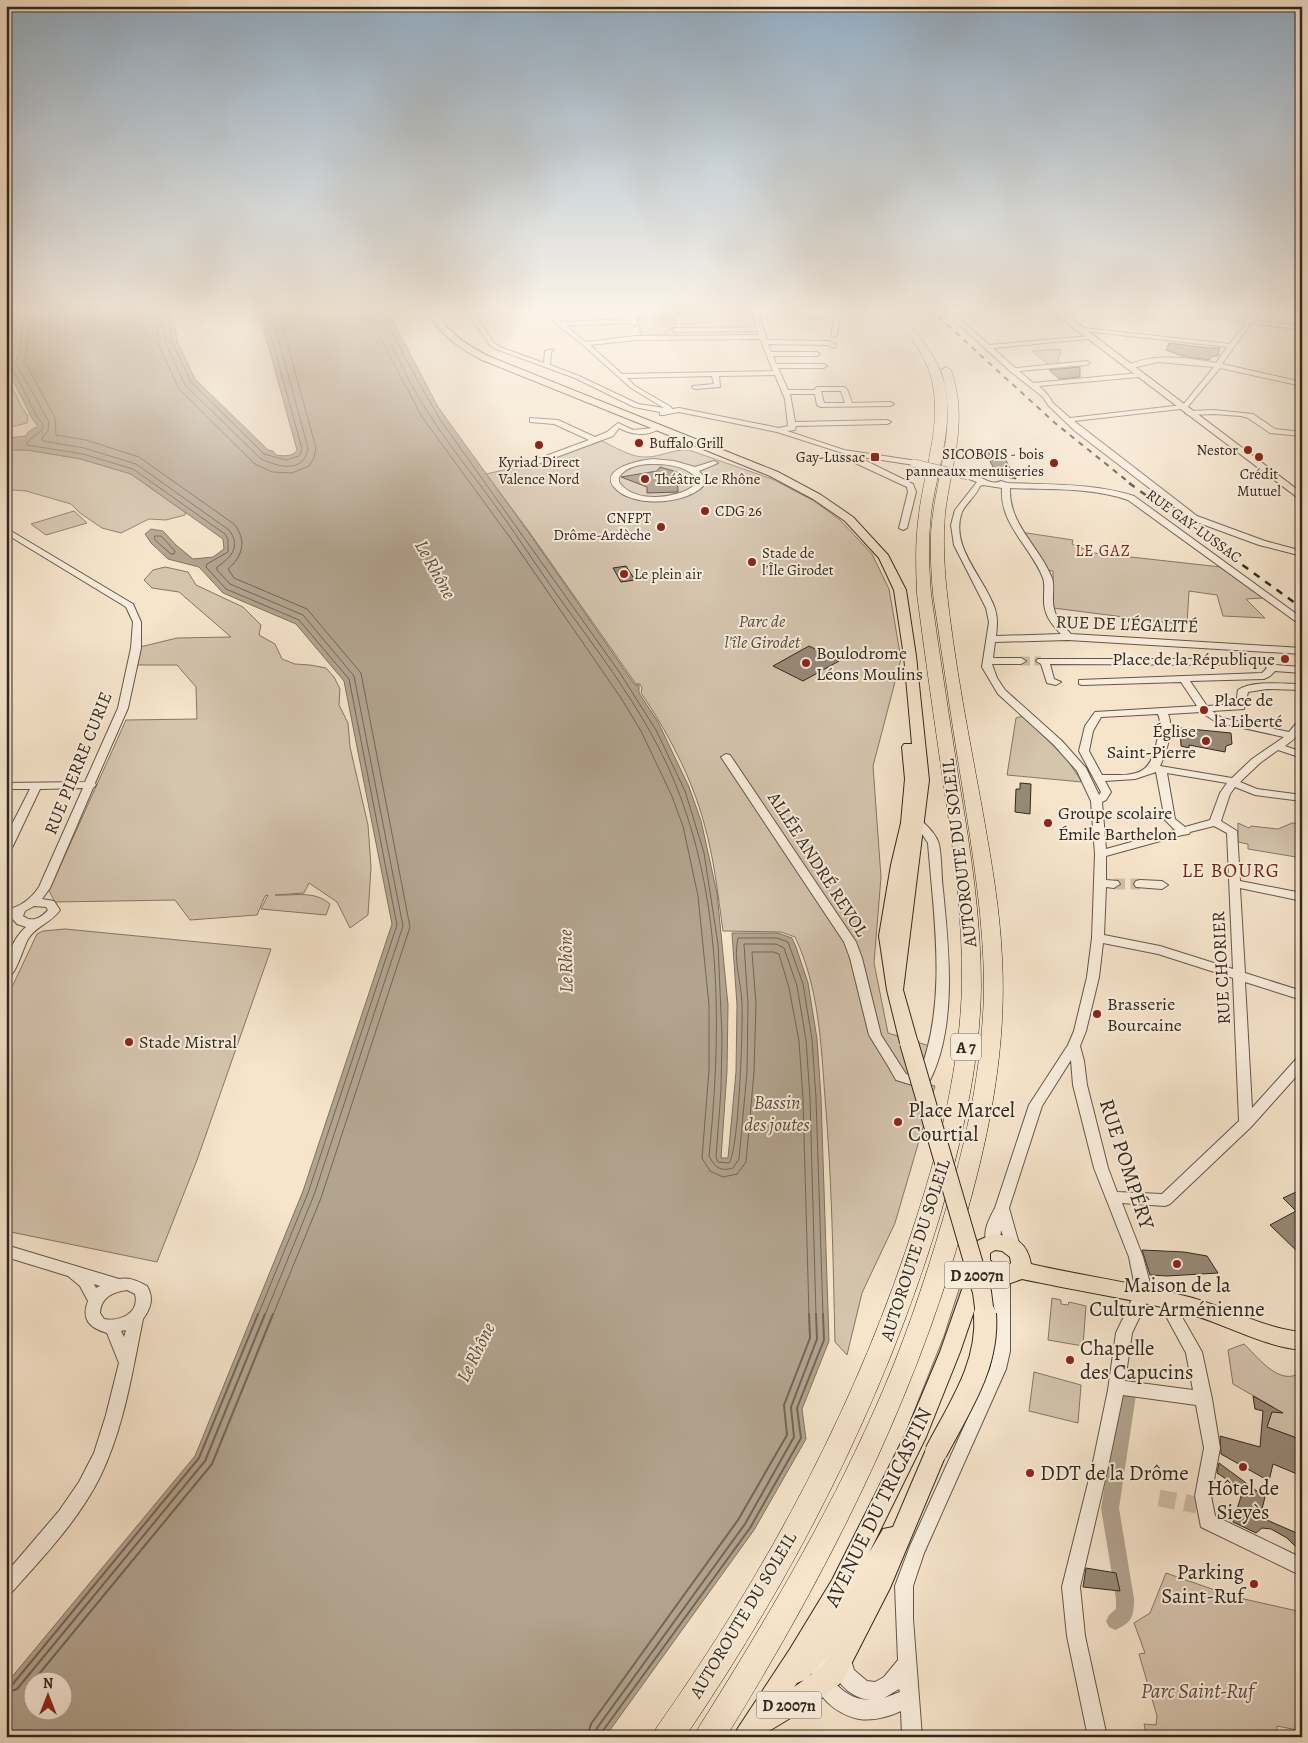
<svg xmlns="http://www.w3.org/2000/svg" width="1308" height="1743" viewBox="0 0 1308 1743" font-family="Alegreya,serif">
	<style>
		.green { fill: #d5c4ae; stroke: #847666 }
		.water { fill: #b3a490; stroke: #7f7262; fill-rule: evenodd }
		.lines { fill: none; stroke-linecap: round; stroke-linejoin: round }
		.shore-far1 { stroke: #726657; stroke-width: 1 }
		.shore { stroke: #726657; stroke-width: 2 }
		.canal { fill: #b3a490; fill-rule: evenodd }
		.building { fill: #988a78; stroke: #32281e }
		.minor-tunnel-far2 { stroke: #cfbea8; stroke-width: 9; stroke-dasharray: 9 4.5; stroke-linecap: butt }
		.minor-tunnel-far1 { stroke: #cfbea8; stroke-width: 11; stroke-dasharray: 11 5.5; stroke-linecap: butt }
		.minor-tunnel { stroke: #cfbea8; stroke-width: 17; stroke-dasharray: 17 9; stroke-linecap: butt }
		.minor-casing { stroke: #635749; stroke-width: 2 }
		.major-casing { stroke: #32281e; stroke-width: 2 }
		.highway-casing { stroke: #32281e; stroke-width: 1 }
		.minor { fill: #f9eddd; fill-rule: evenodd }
		.major { fill: #f6e4cb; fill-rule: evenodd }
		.highway { fill: #f6e4cb; fill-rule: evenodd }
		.rail-far1 { stroke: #32281e; stroke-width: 2; stroke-dasharray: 5.5 5.5; stroke-linecap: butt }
		.rail { stroke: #32281e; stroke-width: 2.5; stroke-dasharray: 7 7; stroke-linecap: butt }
		.minor-bridge-casing { stroke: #635749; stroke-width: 8; stroke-linecap: butt }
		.major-bridge-far1-casing { stroke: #32281e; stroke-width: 20; stroke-linecap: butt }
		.major-bridge-casing { stroke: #32281e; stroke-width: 24; stroke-linecap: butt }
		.minor-bridge { stroke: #f9eddd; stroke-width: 7 }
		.major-bridge-far1 { stroke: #f6e4cb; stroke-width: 18 }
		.major-bridge { stroke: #f6e4cb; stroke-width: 22 }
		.poi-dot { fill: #8f2418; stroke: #f9eddd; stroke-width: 2 }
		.labels { text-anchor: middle; stroke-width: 4; stroke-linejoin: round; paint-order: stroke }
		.far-poi-label { font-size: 15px; fill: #32281e; stroke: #f9eddd; text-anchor: start }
		.far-street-label { font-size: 15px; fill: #32281e; stroke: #f9eddd }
		.far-quarter-label { font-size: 16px; letter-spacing: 1px; fill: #7a1f14; stroke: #f9eddd }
		.shield { fill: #f9eddd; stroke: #6e6357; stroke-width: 1 }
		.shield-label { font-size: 16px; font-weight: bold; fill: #32281e }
		.park-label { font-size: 18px; font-style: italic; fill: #5b4f42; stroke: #f9eddd }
		.street-label { font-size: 18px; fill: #32281e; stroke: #f9eddd }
		.poi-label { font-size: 18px; fill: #32281e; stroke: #f9eddd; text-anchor: start }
		.water-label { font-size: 19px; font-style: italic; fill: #594d40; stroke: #f9eddd }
		.quarter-label { font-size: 20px; letter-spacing: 1px; fill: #7a1f14; stroke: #f9eddd }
		.near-poi-label { font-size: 21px; fill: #32281e; stroke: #f9eddd; text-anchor: start }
		.near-street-label { font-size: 21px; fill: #32281e; stroke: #f9eddd }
		.near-park-label { font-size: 21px; font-style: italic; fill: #5b4f42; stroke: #f9eddd }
	</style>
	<rect width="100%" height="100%" fill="#f6e4cb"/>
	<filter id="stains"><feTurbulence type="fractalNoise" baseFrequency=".004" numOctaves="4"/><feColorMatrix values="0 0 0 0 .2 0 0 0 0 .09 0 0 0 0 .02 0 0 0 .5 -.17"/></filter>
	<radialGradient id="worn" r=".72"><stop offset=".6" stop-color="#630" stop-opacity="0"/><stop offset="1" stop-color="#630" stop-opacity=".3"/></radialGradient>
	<g class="green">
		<polygon points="673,314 676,325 663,334 641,336 637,317"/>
		<polygon points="1055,349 1061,350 1057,366 1050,366 1032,351"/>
		<polygon points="6,375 22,408 28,416 27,423 6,428"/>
		<path d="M 602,441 C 615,447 632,458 646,457 C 661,457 672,449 689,450 L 772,479 L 814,501 L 840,520 L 872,554 L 889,589 L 901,659 L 873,766 L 881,877 L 874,963 L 888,1033 L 936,1048 L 923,1083 L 935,1086 L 895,1223 L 862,1293 L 847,1355 L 835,1342 C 833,1260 832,1179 825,1098 C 821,1044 819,987 795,937 L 781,932 L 723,931 C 718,895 714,858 704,823 C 692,778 667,731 641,693 L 642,688 L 640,684 L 636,684 L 530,533 L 486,474 L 535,463 L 537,464 Z"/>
		<polygon points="6,450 27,450 81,459 131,474 186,513 185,515 166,520 149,519 121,533 102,528 80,513 71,504 26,491 14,490 6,493"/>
		<polygon points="74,511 87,523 46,535 31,524"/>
		<polygon points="1020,532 1073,540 1072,544 1094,553 1221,567 1263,598 1246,599 1265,618 1223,616 1217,595 1189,591 1187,625 1053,608 1053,571 1046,570"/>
		<path d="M 165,567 L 188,572 L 196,585 L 243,607 L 261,625 L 259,635 L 275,644 L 282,659 L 295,664 L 310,665 L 326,668 L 334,677 L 340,689 L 339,705 L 348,723 L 350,747 L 368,825 L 371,867 L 368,915 L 350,928 L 337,902 L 309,883 L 304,893 L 275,895 C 295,896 314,890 330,904 L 326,915 L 261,909 L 268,895 L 265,896 L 257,915 L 190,920 L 175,900 L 55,902 L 49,891 L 126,720 L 197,719 L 196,687 L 177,665 L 136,665 L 140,647 L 177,638 L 231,637 L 179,592 L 152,588 L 144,580 L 153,570 Z"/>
		<polygon points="1023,716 1066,758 1082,782 1007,775 1016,718"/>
		<polygon points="1292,823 1302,824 1302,831 1296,831 1302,841 1302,858 1248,849 1248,844 1238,842 1238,823 1249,828 1251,826 1278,829"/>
		<polygon points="65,929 271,949 197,1160 157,1262 6,1231 6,1003 11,989 37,934 43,931"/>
		<polygon points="964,1274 966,1283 953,1325 903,1439 944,1336"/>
		<polygon points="1052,1298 1061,1300 1061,1304 1068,1305 1069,1302 1086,1306 1083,1346 1048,1340"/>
		<path d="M 1244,1344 C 1256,1355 1276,1383 1296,1375 L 1302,1379 L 1302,1440 L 1267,1427 L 1273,1407 L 1233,1384 L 1228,1350 Z"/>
		<polygon points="1034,1372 1081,1385 1078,1423 1029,1411"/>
		<polygon points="1166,1573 1235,1597 1302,1612 1302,1731 1277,1726 1277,1737 1147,1737 1144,1724 1156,1725 1157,1716 1139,1654 1145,1653 1134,1623 1150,1613"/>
	</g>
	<path class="water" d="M 12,310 L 173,310 L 177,341 L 195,379 L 268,450 L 273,451 L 276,455 C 284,456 293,457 297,450 L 265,334 L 256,310 L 387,310 L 438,407 L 529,533 L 635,685 L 639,685 L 639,693 L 658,722 L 689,787 L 701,821 L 717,893 L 728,1005 L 727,1071 L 721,1158 L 728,1158 L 736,1072 L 737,1005 L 732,933 L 778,933 L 792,938 L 796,947 L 808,983 L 817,1039 L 821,1098 L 829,1341 L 802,1409 L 806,1439 L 754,1530 L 605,1737 L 6,1737 L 6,1684 L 195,1456 L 303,1191 L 392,924 L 344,681 L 296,624 L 223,593 L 199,567 L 168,559 L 151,543 L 145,534 L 151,529 L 163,531 L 176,545 L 193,559 L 213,557 L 224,549 L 223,539 L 131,474 L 81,459 L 27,450 L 6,450 L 6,438 L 26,436 L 28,432 L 38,426 L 33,420 L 8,371 ZM 32,1680 L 62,1680 L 62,1710 L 32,1710 Z"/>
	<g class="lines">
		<g class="shore-far1">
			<path d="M 23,310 L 20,353 L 15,362 L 49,422 L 48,431 L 42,438 L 43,441 L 84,448 L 136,464 L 229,530 C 241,546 232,557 217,567 L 217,570 L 230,584 L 303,615 L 354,676 L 403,926 L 314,1195 L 265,1315"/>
			<path d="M 31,310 L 25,362 L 55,418 L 56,435 L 86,440 L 139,457 L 234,524 C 247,540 243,556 228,569 L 234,578 L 307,609 L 361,673 L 410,927 L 321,1198 L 273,1315"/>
			<polyline points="155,310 159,346 179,389 255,464 272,472 292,473 309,466 314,458 316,448 283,328 276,310"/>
			<path d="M 162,310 L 166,344 L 185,385 L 261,459 C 279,467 304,474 308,448 L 276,330 L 268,310"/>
			<polyline points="168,310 172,342 191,382 264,454 286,460 299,456 302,449 270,332 261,310"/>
			<polyline points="369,310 375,328 422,417 514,543 621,698 641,731 671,794 683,826 698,896 709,1005 709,1070 702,1158 710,1171 723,1177 737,1174 746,1162 754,1072 756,1004 752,952 774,952 779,954 789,988 799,1041 803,1099 809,1315"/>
			<path d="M 377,310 L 381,324 C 397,354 410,386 429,414 C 448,444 471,472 492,501 C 514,531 534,562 555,592 C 601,656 651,719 679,793 C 723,908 721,1036 709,1156 C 715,1167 720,1172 733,1168 L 739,1159 L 747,1072 L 748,1004 L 744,944 L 776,944 L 784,948 L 797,986 L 806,1040 L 810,1098 L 816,1315"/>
			<path d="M 383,310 L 387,322 L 409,365 L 439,418 L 620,673 L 656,730 L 685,791 L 704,853 L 718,944 L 722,1037 L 721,1090 L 716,1157 L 718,1162 L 729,1163 C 739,1150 743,1026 742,1003 C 741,981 733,960 738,938 L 777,938 L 788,942 L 803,984 L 812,1039 L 816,1098 L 823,1315"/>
			<polyline points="6,357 14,353 17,310"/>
			<polyline points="6,366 13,369 37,417 43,424 42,430 27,442 27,445 83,454 133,469 225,534 228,539 228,552 207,564 206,567 226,589 299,620 349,679 397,925 308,1193 258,1315"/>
			<polygon points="155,536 161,536 175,551 174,554 171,554 155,540"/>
		</g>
		<g class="shore">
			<polyline points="34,1680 212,1464 273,1314"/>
			<polyline points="6,1687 12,1685 199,1458 258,1314"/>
			<polyline points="6,1693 17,1689 205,1461 265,1314"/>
			<polyline points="587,1737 591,1724 738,1520 787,1435 784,1405 810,1338 809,1314"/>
			<polyline points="595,1737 597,1728 745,1524 794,1437 791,1407 817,1339 816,1314"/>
			<polyline points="601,1737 602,1732 750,1528 801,1438 797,1408 824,1340 823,1314"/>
		</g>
		<path class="canal" d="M 1128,1388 L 1134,1390 L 1136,1395 L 1119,1508 L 1134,1599 C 1134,1616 1132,1623 1115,1630 L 1109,1627 L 1106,1621 L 1109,1615 L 1116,1609 L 1116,1599 L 1101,1508 L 1120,1395 L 1122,1390 Z"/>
	</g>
	<g class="building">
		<polygon points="1169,343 1209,348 1220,348 1218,356 1213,356 1209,360 1182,356 1166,350"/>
		<polygon points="1080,367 1080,377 1059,379 1049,370"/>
		<polygon points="986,453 1002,453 1016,479 997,475"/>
		<polygon points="660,467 677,472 678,492 647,493 647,487 621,477 657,471"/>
		<polygon points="626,566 635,580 621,582 613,568"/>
		<polygon points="809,646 839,661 803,681 773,666"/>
		<polygon points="1180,728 1231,733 1232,744 1226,746 1225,752 1189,745 1189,748 1181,746"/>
		<polygon points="1020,783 1031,784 1030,814 1015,812 1016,789 1020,789"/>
		<polygon points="1296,1192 1302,1198 1302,1256 1270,1225 1296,1211 1283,1198"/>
		<polygon points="1142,1250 1184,1252 1207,1256 1218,1273 1167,1276 1150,1275"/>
		<polygon points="1253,1396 1283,1413 1272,1412 1267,1427 1302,1440 1302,1476 1273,1464 1269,1481 1221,1454 1220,1436 1260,1447 1263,1411 1255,1409"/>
		<polygon points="1219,1463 1265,1497 1260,1517 1299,1534 1297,1548 1287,1538 1271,1529 1262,1528 1256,1533 1233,1522 1243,1490 1217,1473"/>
		<polygon points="1086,1568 1116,1573 1120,1591 1083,1587"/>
	</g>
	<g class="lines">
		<polyline class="minor-tunnel-far2" points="1021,661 1041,661"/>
		<polyline class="minor-tunnel-far1" points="1114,884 1140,884"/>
		<polyline class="minor-tunnel" points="1159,1498 1197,1505"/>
		<g class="minor-casing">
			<g id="minor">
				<path d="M 466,310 L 472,310 L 494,343 L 500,347 L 544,363 L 545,351 L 553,349 L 554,350 L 551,352 L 550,365 L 579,376 L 638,404 L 664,408 L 631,388 L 583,345 L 539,310 L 546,310 L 561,322 L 630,319 L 630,314 L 635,312 L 676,311 L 679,313 L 676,315 L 636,316 L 637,324 L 634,326 L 631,323 L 566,326 L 586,342 L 636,336 L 759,335 L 757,331 L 675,332 L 672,330 L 675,328 L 756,327 L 751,310 L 837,313 L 843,312 L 842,310 L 848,310 L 848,314 L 840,316 L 837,335 L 834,337 L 831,335 L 834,317 L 759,315 L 767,340 L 828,341 L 836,344 L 835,347 L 833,348 L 828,345 L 768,344 L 771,352 L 817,352 L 820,354 L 817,356 L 773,356 L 776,364 L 824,364 L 827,366 L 824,368 L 778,368 L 788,390 L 814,390 L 817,387 L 844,387 L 847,389 L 852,403 L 890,402 L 894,404 L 890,406 L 821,407 L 817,405 L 815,394 L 790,394 L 795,422 L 887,420 L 891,422 L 887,424 L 796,426 L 795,430 L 787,431 L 844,450 L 917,461 L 917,465 L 914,465 L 856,456 L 913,484 L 916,492 L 907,528 L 903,530 L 899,528 L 908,492 L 907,487 L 851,461 L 849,455 L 777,432 L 679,412 L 663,415 L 660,415 L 660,412 L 634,407 L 575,378 L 496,349 L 490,345 ZM 760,339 L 773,371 L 622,374 L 590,345 L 636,340 ZM 775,375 L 785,399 L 788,426 L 779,428 L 679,408 L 672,409 L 671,407 L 635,386 L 627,378 L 712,376 L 714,384 L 693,386 L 692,387 L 695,389 L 720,387 L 719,376 ZM 821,391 L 841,391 L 845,403 L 824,403 Z"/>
				<path d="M 943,310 L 950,310 L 989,345 L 1090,336 L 1090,338 L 1088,339 L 993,348 L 1015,368 L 1087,361 L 1090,363 L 1087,365 L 1019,371 L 1033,383 L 1139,373 L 1142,375 L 1139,377 L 1039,386 L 1048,395 L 1053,403 L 1070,418 L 1183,405 L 1214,367 L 1158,362 L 1128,369 L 1125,367 C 1150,352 1189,358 1216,363 L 1227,347 L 1076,330 L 1074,329 L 1074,327 L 1230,344 L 1246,322 L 1165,310 L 1184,310 L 1248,319 L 1255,310 L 1261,310 L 1254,320 L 1302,326 L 1302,330 L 1251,323 L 1222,364 L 1302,382 L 1302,386 L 1220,368 L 1185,410 L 1180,409 L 1074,421 L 1197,516 L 1265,541 L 1302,551 L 1302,556 L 1259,545 L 1191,520 L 1075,431 L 1048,405 L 1043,397 L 1010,371 Z"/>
				<polygon points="1214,410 1253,414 1275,429 1302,432 1302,436 1270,433 1248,418 1241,416 1214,414 1189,415 1185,413 1189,411"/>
				<path d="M 530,418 L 558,420 L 595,437 L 607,432 L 618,423 L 633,430 L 653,428 L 657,430 C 645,437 630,434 619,428 L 613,436 L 535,465 L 531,463 L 532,461 L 589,440 L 554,424 L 530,422 Z"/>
				<path d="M 653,459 L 674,461 L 695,467 L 714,461 L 718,463 L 699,471 L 704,477 L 703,486 C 685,505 631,508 614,487 C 599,468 642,460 653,459 ZM 653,464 C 669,464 684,466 696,477 L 695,485 C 677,499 634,504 619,482 L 619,477 C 627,466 640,464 653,464 Z"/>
				<path d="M 969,475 C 981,474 990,487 1001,481 L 1007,483 C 1049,485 1093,483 1134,496 L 1302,618 L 1302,626 L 1128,500 C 1091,487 1049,490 1010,488 C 1008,524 1040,547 1052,578 C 1054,584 1053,591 1053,597 C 1052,614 1060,623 1071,634 L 1302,648 L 1302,654 L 1068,640 L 995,642 L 993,658 L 1021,658 L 1026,661 L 1021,664 L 992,664 L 997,678 L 1005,690 L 1062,741 L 1086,768 L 1099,795 L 1101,792 L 1079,751 L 1085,726 L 1095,712 L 1197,706 L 1181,682 L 1082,685 L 1079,684 L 1079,680 L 1262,673 L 1267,668 L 1264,665 L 1050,664 L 1054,679 L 1061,682 L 1056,685 L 1047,683 L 1041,664 L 1036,661 L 1038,659 L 1266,659 L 1275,665 L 1302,667 L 1302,673 L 1275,671 L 1270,676 L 1264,679 L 1190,681 L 1207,706 L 1236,704 L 1238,690 C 1251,680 1286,684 1302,684 L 1302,690 L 1267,689 L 1248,692 L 1244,709 L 1212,711 L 1222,718 L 1289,732 L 1299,720 L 1302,719 C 1302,733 1296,738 1285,746 L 1302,752 L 1302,758 L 1278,750 L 1260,763 L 1240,782 L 1257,789 L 1302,795 L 1302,801 L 1255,795 L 1235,787 L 1230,794 L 1221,821 L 1237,831 L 1240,881 L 1302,893 L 1302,901 L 1240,888 L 1245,973 L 1302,991 L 1302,1000 L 1245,982 L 1252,1108 L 1297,1058 L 1302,1056 L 1302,1070 L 1251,1127 L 1170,1204 L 1165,1206 L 1122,1203 L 1143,1257 L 1151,1287 L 1150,1295 L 1132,1333 L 1125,1381 L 1193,1390 L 1186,1353 L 1167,1318 L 1162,1301 L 1165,1296 L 1170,1295 L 1175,1296 L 1182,1317 L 1202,1352 L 1212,1399 L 1220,1448 L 1211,1496 L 1215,1516 L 1302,1558 L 1302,1576 L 1201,1527 L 1195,1496 L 1204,1448 L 1196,1405 L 1123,1395 L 1108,1467 L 1080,1587 L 1085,1636 L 1107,1737 L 1088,1737 L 1067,1636 L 1062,1587 L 1092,1467 L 1108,1390 L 1116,1333 L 1134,1295 L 1135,1287 L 1129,1257 L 1094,1168 L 1073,1085 L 1071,1060 L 1042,1106 L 1009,1208 L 1020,1247 L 1018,1251 L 1013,1253 L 1008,1251 L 1001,1230 L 1000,1242 L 998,1246 L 993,1248 L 988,1246 C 981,1234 989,1219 995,1208 L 1029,1105 L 1068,1045 L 1074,1031 L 1087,977 L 1092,938 L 1095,854 L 1091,801 L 1077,771 L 1054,745 L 998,694 L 982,667 L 989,622 L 986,608 L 954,545 L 951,525 L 955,510 L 977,482 L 969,479 ZM 983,485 L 1002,488 C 999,524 1031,547 1043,578 C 1045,584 1044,591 1044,597 C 1043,613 1050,623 1061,634 L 996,636 C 997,627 998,619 995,609 C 985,578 949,547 962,512 C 966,503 976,496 980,486 ZM 1201,712 L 1216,722 L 1284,737 L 1252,759 L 1232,778 L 1160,766 C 1167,752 1174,728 1168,714 ZM 1158,714 C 1162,723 1159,732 1157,741 C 1150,778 1135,775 1102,775 L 1089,751 L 1093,731 L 1101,717 ZM 1156,772 L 1165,820 L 1175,830 L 1106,849 L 1102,802 L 1106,800 L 1111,792 L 1105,781 L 1135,779 ZM 1167,773 L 1227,783 L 1220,793 L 1210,820 L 1185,827 L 1175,819 ZM 1214,826 L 1227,833 L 1233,969 L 1160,946 L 1104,935 L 1106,887 L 1114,888 L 1120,884 L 1118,881 L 1106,880 L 1106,856 L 1182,835 L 1189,834 L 1190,832 ZM 1103,943 L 1158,954 L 1233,978 L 1239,1121 L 1162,1194 L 1117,1192 L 1108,1168 L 1087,1085 L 1084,1061 L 1080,1046 L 1086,1031 L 1099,977 Z"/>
				<path d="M 6,528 L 133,604 L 141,622 L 141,648 L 128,708 L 95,783 L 96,785 L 93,788 L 50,888 L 42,899 L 54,901 L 60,910 C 51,923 36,926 28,939 C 23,948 16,976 6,979 C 6,960 11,940 26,927 L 17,924 L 11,917 L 6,918 L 6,910 C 20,907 31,899 39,887 L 83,788 L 40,789 L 12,848 L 6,851 L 6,836 L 30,789 L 6,789 L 6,783 L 85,782 L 118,708 L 131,648 L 133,622 L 126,607 L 6,534 ZM 34,906 L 46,907 L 48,910 C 41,918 32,923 23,916 L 25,911 Z"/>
				<path d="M 726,754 L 730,755 L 856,942 L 862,958 L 881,1035 L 906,1074 L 918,1077 C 948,1003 934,920 928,843 L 922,834 L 912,822 L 913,820 L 921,820 C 928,827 936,834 939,844 C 942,859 941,875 943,890 C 949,951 958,1031 927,1086 L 922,1088 L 896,1080 C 888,1065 878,1050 869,1035 L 850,958 L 844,942 L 721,757 Z"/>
				<polygon points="1140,880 1162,881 1168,885 1162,889 1136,887 1134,884 1136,881"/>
				<path d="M 6,1245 L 119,1279 C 130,1277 137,1281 147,1286 C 154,1298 151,1308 143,1319 C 132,1373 124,1428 100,1477 C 78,1521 44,1556 12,1592 L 6,1595 L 6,1573 L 59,1511 L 79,1482 L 94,1453 L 106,1415 L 119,1363 L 107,1333 C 89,1328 81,1319 88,1301 L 80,1286 L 68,1276 L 6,1257 ZM 94,1284 L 100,1286 L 96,1288 ZM 127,1290 L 135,1294 C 140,1313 120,1322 104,1319 L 100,1313 C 101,1297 113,1292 127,1290 ZM 126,1330 L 124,1337 L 121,1331 Z"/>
				<path d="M 988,1267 L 993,1269 L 996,1276 L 998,1273 L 1003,1271 L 1008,1273 L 1010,1277 L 1010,1351 L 1006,1369 L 924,1553 L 913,1586 L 913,1619 L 922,1737 L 902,1737 L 901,1711 C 888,1717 874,1721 859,1719 C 825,1712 800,1677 815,1644 L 821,1641 L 827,1644 L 830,1650 L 830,1677 C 841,1691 853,1700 871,1700 C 850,1699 826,1676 835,1654 L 842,1652 L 849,1654 L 854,1670 L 867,1681 L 875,1682 L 884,1677 L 898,1660 L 895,1586 L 910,1546 L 990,1369 L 994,1351 L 995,1308 L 987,1308 L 981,1273 L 983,1269 ZM 899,1689 L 900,1692 L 884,1698 Z"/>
			</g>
		</g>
		<g class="major-casing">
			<g id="major">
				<path d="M 426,310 L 434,310 C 449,333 465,344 488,356 L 778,472 L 821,495 L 853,517 L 888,555 L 906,590 L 916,656 L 929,780 L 903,990 L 918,1043 L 915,1047 L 909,1049 L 903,1047 L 900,1043 L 887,990 L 879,936 L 891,865 L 901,823 L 905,779 L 902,747 L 904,744 L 912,744 L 904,656 L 894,590 L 879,558 L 845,521 L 813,499 L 770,476 L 482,360 C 456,346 442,336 426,310 Z"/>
				<polygon points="1050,310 1060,310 1302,493 1302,501"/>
				<path d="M 993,1234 C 1015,1236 1027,1242 1031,1264 C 1083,1276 1137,1283 1189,1297 C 1227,1307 1262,1328 1302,1332 L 1302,1350 C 1262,1346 1227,1325 1190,1314 C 1135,1299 1077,1291 1022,1279 L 1005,1285 L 985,1279 L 960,1352 L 926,1437 L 869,1553 L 883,1529 L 893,1527 L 928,1445 L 936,1442 L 944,1445 L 947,1452 L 890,1588 L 842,1682 L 817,1702 L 764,1734 L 762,1737 L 734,1737 L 738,1728 L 790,1649 L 832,1580 L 906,1433 L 940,1352 L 971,1264 L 969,1255 L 975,1242 ZM 995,1250 L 1002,1251 L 1010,1257 L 1011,1263 L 1007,1268 L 999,1268 L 990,1260 L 990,1253 ZM 829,1655 L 824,1664 L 809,1676 ZM 804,1680 L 794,1687 L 797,1683 Z"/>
			</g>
		</g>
		<g class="highway-casing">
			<g id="highway">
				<path d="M 885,310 L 896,310 C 916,332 936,353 944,382 C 955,422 936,474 931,514 C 928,541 929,567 931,594 C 940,658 950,722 960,787 C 971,853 981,919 981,986 C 980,1066 961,1144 939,1219 C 883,1404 793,1578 685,1737 L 652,1737 L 657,1727 C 768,1570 860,1399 917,1216 C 941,1142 960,1064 962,985 C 963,916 953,848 943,780 C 934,718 925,656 917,594 C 916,567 915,541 919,514 C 925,464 948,409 925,361 C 916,341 899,327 885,310 Z"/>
				<path d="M 946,367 L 951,370 C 969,422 951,463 945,514 C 943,538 944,561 946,584 C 954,663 970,741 984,819 C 992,865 1000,911 1002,958 C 1007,1048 989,1137 964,1223 C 912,1407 826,1575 726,1737 L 694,1737 L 699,1727 C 763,1625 825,1521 874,1411 C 902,1349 924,1284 943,1219 C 966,1144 983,1066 984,988 C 984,921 973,856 963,791 C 952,725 943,660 933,594 C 931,567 929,540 933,514 C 940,463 957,421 941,370 Z"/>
			</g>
		</g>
		<use href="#minor" class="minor"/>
		<use href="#major" class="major"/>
		<use href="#highway" class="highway"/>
		<polyline class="rail-far1" points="931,310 1055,423 1131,484"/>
		<polyline class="rail" points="1129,483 1302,608"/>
		<g class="minor-bridge-casing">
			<polyline id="minor-bridge" points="914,463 968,476"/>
		</g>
		<g class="major-bridge-far1-casing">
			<polyline id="major-bridge-far1" points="909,1043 982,1292 985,1315"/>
		</g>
		<g class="major-bridge-casing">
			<path id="major-bridge" d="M 936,1452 C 959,1408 989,1365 985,1314"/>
		</g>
		<use href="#minor-bridge" class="minor-bridge"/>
		<use href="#major-bridge-far1" class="major-bridge-far1"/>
		<use href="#major-bridge" class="major-bridge"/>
	</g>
	<linearGradient id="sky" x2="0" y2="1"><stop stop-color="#93aec5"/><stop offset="0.56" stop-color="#fbf3e8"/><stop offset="1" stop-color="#fbf3e8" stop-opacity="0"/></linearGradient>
	<rect width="1308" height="554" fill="url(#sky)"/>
	<g class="poi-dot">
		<circle cx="639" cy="443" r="5"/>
		<circle cx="539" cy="445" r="5"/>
		<circle cx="1248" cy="450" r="5"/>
		<rect x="870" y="452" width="10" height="10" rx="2.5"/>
		<circle cx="1259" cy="457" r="5"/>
		<circle cx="1054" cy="463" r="5"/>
		<circle cx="645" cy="479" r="5"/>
		<circle cx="705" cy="511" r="5"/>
		<circle cx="661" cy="527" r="5"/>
		<circle cx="752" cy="562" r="5"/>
		<circle cx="624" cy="574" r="5"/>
		<circle cx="1285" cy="659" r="5"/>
		<circle cx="806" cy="663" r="5"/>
		<circle cx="1204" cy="710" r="5"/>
		<circle cx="1206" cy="741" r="5"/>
		<circle cx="1048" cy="823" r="5"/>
		<circle cx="1097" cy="1014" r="5"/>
		<circle cx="129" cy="1042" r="5"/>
		<circle cx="898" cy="1122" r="5"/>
		<circle cx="1177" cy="1264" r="5"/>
		<circle cx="1070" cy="1360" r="5"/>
		<circle cx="1243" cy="1467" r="5"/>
		<circle cx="1030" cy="1473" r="5"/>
		<circle cx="1254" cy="1584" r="5"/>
	</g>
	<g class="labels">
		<g class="far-poi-label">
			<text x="649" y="448">Buffalo Grill</text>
			<text x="1238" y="455" text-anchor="end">Nestor</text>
			<text x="1044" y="459" text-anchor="end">SICOBOIS - bois<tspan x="1044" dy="17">panneaux menuiseries</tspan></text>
			<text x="865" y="462" text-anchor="end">Gay-Lussac</text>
			<text x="539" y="467" text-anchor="middle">Kyriad Direct<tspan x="539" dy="17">Valence Nord</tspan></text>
			<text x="1259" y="479" text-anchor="middle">Crédit<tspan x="1259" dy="17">Mutuel</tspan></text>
			<text x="655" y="484">Théâtre Le Rhône</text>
			<text x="715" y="516">CDG 26</text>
			<text x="651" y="523" text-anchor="end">CNFPT<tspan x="651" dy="17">Drôme-Ardèche</tspan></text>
			<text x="762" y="558">Stade de<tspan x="762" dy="17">l'Île Girodet</tspan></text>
			<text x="634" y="579">Le plein air</text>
		</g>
		<g class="far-street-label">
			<text transform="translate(1194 526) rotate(36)" y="5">RUE GAY-LUSSAC</text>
		</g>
		<g class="far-quarter-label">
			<text x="1103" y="556">LE GAZ</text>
		</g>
		<g class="shield">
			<rect x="951" y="1033.5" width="30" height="27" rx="4"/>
			<rect x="944.5" y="1261.5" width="65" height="27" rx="4"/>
			<rect x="756.5" y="1691.5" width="65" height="27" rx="4"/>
		</g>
		<g class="shield-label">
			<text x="966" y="1053">A 7</text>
			<text x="977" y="1281">D 2007n</text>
			<text x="789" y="1711">D 2007n</text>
		</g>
		<g class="park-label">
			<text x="762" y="627">Parc de<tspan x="762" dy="21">l'île Girodet</tspan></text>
		</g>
		<g class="street-label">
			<text transform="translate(1127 624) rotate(2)" y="6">RUE DE L'ÉGALITÉ</text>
			<text transform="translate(78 763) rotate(-68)" y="6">RUE PIERRE CURIE</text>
			<text transform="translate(959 853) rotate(-97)" y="6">AUTOROUTE DU SOLEIL</text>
			<text transform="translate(818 864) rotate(57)" y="6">ALLÉE ANDRÉ REVOL</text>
			<text transform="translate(1221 968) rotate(-93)" y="6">RUE CHORIER</text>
			<text transform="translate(915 1250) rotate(-72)" y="6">AUTOROUTE DU SOLEIL</text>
			<text transform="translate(743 1615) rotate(-59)" y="6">AUTOROUTE DU SOLEIL</text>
		</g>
		<g class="poi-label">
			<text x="816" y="659">Boulodrome<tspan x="816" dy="21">Léons Moulins</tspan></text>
			<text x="1275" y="665" text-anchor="end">Place de la République</text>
			<text x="1214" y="706">Place de<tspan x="1214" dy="21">la Liberté</tspan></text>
			<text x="1196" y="737" text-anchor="end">Église<tspan x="1196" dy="21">Saint-Pierre</tspan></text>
			<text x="1058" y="819">Groupe scolaire<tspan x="1058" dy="21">Émile Barthelon</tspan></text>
			<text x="1107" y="1010">Brasserie<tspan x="1107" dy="21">Bourcaine</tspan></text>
			<text x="139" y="1048">Stade Mistral</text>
		</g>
		<g class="water-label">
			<text transform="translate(436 569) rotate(61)" y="7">Le Rhône</text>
			<text transform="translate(565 961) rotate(-91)" y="7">Le Rhône</text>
			<text x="777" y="1109">Bassin<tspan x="777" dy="22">des joutes</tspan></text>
			<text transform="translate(475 1352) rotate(-64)" y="7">Le Rhône</text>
		</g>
		<g class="quarter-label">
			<text x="1231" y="877">LE BOURG</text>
		</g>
		<g class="near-poi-label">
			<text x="908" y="1117">Place Marcel<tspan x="908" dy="24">Courtial</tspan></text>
			<text x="1177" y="1292" text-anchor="middle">Maison de la<tspan x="1177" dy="24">Culture Arménienne</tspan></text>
			<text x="1080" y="1355">Chapelle<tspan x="1080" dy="24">des Capucins</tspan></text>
			<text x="1040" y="1480">DDT de la Drôme</text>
			<text x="1243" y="1495" text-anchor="middle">Hôtel de<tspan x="1243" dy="24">Sieyès</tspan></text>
			<text x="1244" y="1579" text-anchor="end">Parking<tspan x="1244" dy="24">Saint-Ruf</tspan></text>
		</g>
		<g class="near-street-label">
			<text transform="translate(1127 1164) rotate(72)" y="7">RUE POMPÉRY</text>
			<text transform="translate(878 1507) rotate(-64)" y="7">AVENUE DU TRICASTIN</text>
		</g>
		<g class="near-park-label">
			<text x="1197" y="1698">Parc Saint-Ruf</text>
		</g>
	</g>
	<rect width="1308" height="1743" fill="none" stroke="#f6e4cb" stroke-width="25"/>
	<rect x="8" y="8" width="1293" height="1728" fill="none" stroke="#32281e" stroke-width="2.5"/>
	<rect x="12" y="12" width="1283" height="1718" fill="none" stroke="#32281e"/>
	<g transform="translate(48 1696)"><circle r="24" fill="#f9eddd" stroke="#a99e91"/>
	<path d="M0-4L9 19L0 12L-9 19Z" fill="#8f2418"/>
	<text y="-8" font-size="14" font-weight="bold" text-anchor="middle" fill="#32281e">N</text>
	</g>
	<rect width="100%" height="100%" filter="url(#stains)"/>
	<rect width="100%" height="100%" fill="url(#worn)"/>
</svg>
